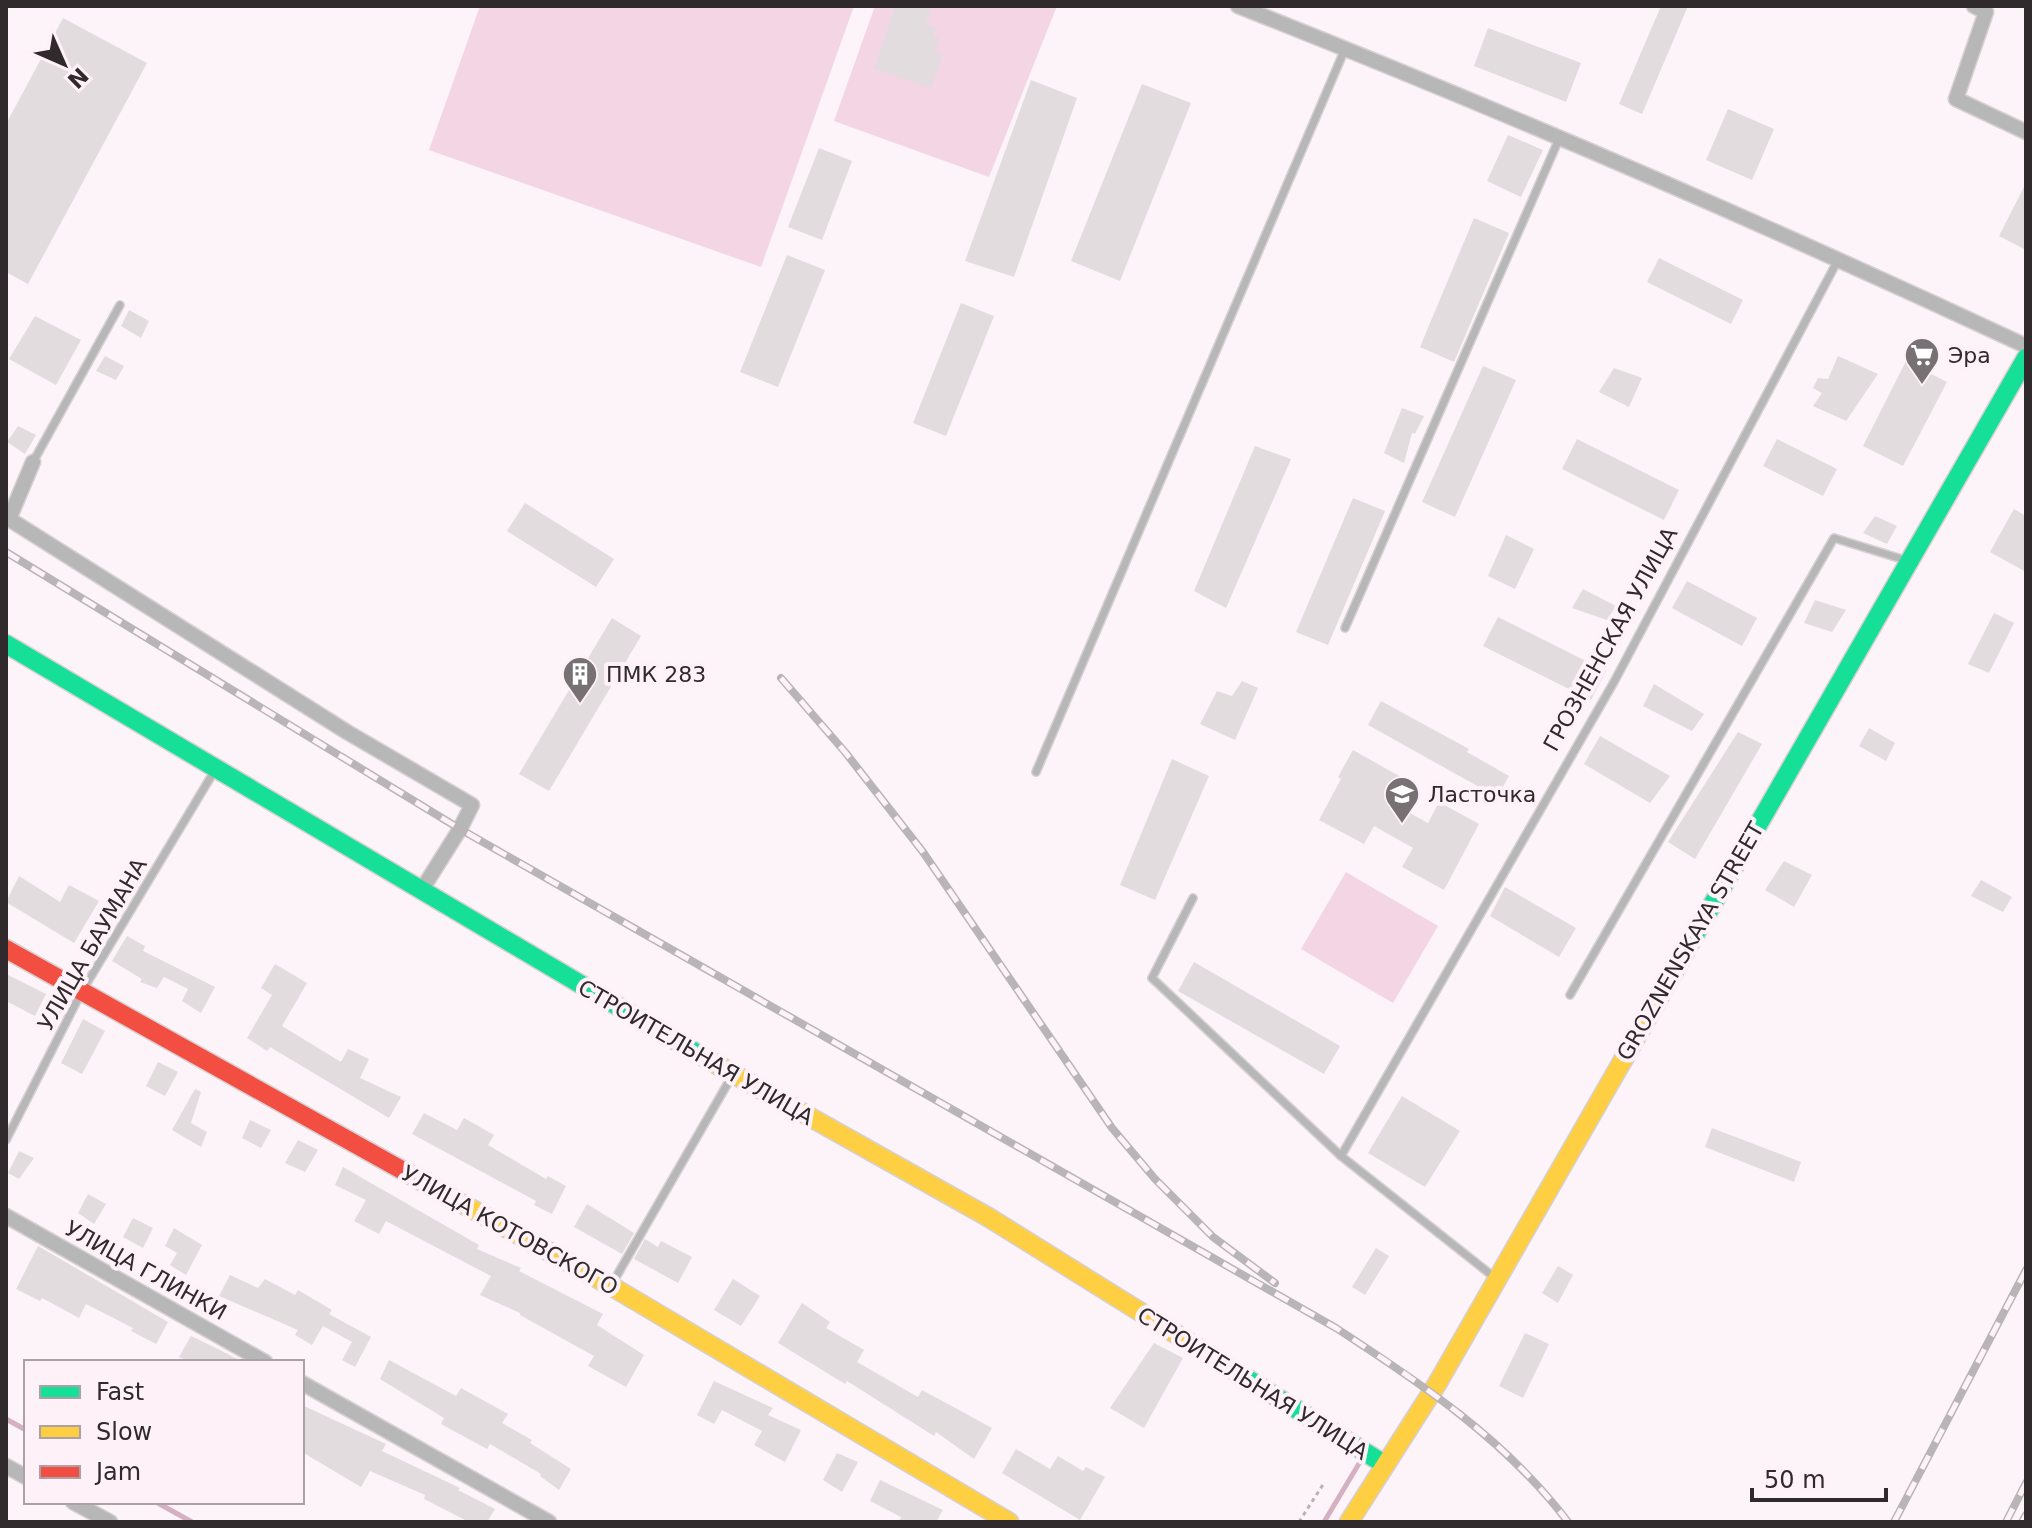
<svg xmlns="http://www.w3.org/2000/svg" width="2032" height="1528" viewBox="0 0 2032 1528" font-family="'DejaVu Sans',sans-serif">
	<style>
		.green { fill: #f3d5e4 }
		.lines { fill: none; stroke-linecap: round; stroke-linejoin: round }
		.stream { stroke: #d5b0c2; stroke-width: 5 }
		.building { fill: #e3dcdf }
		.lane-casing { stroke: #d6d0d3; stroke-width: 10 }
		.street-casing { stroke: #d6d0d3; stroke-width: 17 }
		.fast-casing { stroke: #d6d0d3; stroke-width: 21 }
		.slow-casing { stroke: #d6d0d3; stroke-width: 21 }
		.jam-casing { stroke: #d6d0d3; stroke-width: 21 }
		.path { stroke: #b6b4b5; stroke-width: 3; stroke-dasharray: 4 4; stroke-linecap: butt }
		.lane { stroke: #b8b7b7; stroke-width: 7 }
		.street { stroke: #b8b7b7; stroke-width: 14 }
		.fast { stroke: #16e098; stroke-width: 18 }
		.slow { stroke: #ffcf43; stroke-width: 18 }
		.jam { stroke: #f24e42; stroke-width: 18 }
		.rail-casing { stroke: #b9b5b7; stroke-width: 8 }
		.rail { stroke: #fff1f8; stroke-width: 5; stroke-dasharray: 15; stroke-linecap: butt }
		.labels { text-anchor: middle; stroke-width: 8; stroke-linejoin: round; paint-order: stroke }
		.poi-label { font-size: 22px; fill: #302a2d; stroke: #fff1f8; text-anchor: start }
		.street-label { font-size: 22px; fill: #302a2d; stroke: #fff1f8 }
	</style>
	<rect width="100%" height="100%" fill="#fcf4f8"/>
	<g class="green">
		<polygon points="480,6 854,6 761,267 429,150"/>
		<polygon points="875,6 1057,6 989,177 834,121"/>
		<polygon points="1346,872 1438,926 1393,1003 1301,949"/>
	</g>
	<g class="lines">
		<g class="stream">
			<polyline points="6,1419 26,1430"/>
			<polyline points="156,1502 192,1522"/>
			<polyline points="1324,1522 1363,1457"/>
		</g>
	</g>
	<g class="building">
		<polygon points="895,6 932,6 926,24 936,27 933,36 939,38 935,51 943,54 931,88 874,69"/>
		<polygon points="1661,6 1688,6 1642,114 1619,104"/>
		<polygon points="63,18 147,63 28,284 6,272 6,124"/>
		<polygon points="1488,28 1581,63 1566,102 1474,66"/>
		<polygon points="1031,80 1077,98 1014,277 965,261"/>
		<polygon points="1142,84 1191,103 1120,281 1071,261"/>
		<polygon points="1728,109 1774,129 1752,180 1706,160"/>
		<polygon points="1508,135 1543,150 1521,197 1487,181"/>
		<polygon points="819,148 852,161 822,240 788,227"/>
		<polygon points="2026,183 2026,250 1999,236"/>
		<polygon points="1474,218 1509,233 1454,362 1420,347"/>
		<polygon points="787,255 825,270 778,387 740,372"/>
		<polygon points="1659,258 1743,300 1731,324 1647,282"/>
		<polygon points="961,303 994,316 946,436 913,423"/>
		<polygon points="129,310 149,321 141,338 121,326"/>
		<polygon points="35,316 81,340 56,385 9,359"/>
		<polygon points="105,356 124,366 116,380 96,371"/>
		<polygon points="1838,356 1878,374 1846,421 1813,406 1822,393 1813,388 1818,378 1828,379"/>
		<polygon points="1906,361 1947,382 1903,466 1863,446"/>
		<polygon points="1483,366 1516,380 1455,517 1422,502"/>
		<polygon points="1614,368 1642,378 1629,407 1599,392"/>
		<polygon points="1402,408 1424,416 1415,434 1412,433 1404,463 1384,453"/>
		<polygon points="18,426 36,435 25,454 7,442"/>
		<polygon points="1577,439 1679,490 1664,520 1562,469"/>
		<polygon points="1777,439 1837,469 1823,496 1763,466"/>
		<polygon points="1255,446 1291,459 1226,608 1194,591"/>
		<polygon points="1353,498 1385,511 1328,645 1296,632"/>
		<polygon points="525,503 614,559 596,587 507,531"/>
		<polygon points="2014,509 2026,516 2026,572 1990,552"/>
		<polygon points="1875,516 1897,526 1887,544 1863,533"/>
		<polygon points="1506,535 1534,549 1515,589 1488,576"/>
		<polygon points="1687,581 1757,618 1742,646 1672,608"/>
		<polygon points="1583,589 1616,606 1607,620 1572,608"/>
		<polygon points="1815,600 1846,610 1832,632 1804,623"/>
		<polygon points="1994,613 2014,623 1989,673 1968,664"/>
		<polygon points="1498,617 1606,671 1591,700 1483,646"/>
		<polygon points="612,618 641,636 549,791 519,774"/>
		<polygon points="1242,681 1258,688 1235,740 1200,724 1217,691 1232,696"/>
		<polygon points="1654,684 1704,714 1692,731 1643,706"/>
		<polygon points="1381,701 1469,749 1467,752 1509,776 1497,797 1368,725"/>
		<polygon points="1869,728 1895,743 1886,761 1859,746"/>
		<polygon points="1738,732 1762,744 1695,859 1668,842"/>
		<polygon points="1600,736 1670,776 1650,803 1584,764"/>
		<polygon points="1353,750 1401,777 1388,801 1428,823 1439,802 1479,824 1444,890 1402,867 1413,848 1374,826 1364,844 1319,820 1341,779 1338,777"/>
		<polygon points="1172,759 1209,776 1155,900 1120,885"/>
		<polygon points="1784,861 1812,875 1794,907 1765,890"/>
		<polygon points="19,876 60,902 69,885 99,901 74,943 6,902"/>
		<polygon points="1981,880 2012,897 2003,912 1971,896"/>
		<polygon points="1505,887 1576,928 1559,957 1490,916"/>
		<polygon points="127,936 145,946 143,951 215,987 201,1013 182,1001 188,989 164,977 157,988 140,982 142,979 112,961"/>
		<polygon points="1194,962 1340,1046 1324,1074 1178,991"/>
		<polygon points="275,964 307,983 282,1026 341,1062 348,1049 369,1059 360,1078 401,1097 389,1118 270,1047 267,1051 247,1038 272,995 261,988"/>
		<polygon points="6,974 46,994 35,1016 6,1001"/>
		<polygon points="83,1019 105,1031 82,1074 61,1063"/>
		<polygon points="158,1062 178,1072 165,1096 146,1086"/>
		<polygon points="195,1089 201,1092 191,1123 207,1132 201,1147 172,1130"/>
		<polygon points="1402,1096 1460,1131 1425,1187 1368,1153"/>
		<polygon points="424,1113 457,1130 464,1118 494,1135 488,1145 546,1179 548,1176 566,1186 552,1214 534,1205 536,1201 412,1134"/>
		<polygon points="250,1120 271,1130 261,1148 242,1138"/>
		<polygon points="1712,1128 1801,1162 1794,1182 1705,1147"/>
		<polygon points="298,1140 318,1150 305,1172 285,1163"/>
		<polygon points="19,1151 34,1158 19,1179 8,1173"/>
		<polygon points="343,1167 479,1245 477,1249 521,1268 519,1271 603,1314 597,1325 644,1355 626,1387 588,1366 594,1356 520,1315 520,1313 480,1295 491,1276 386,1221 379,1234 354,1221 366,1200 335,1185"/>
		<polygon points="88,1194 106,1204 94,1224 78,1213"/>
		<polygon points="587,1204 634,1233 622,1254 574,1227"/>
		<polygon points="133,1218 153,1228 143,1248 123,1237"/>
		<polygon points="174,1228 202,1245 186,1275 170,1265 177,1253 165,1246"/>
		<polygon points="645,1239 658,1247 661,1241 692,1257 678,1283 634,1259"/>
		<polygon points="38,1246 168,1322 156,1344 131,1331 133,1328 86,1304 79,1318 42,1298 40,1301 16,1289"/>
		<polygon points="1376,1248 1389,1256 1365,1295 1352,1287"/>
		<polygon points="1558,1266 1573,1275 1558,1303 1542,1293"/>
		<polygon points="230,1275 258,1288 265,1279 295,1295 298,1290 332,1310 329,1314 371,1337 355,1367 342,1360 352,1342 323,1326 312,1345 295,1335 298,1330 219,1296"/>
		<polygon points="733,1279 760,1296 741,1326 714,1310"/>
		<polygon points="802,1303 830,1322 826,1328 864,1350 857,1362 918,1397 922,1390 992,1428 974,1459 936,1432 934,1436 847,1381 845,1384 778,1343"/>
		<polygon points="1525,1333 1549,1344 1523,1398 1499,1386"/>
		<polygon points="191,1336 218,1349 243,1362 191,1362 179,1357"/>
		<polygon points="1154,1343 1183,1358 1144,1428 1110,1408"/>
		<polygon points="389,1360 456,1396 461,1388 508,1414 502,1423 532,1440 530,1443 571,1469 559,1490 540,1476 541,1474 490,1444 487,1449 441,1424 444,1418 380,1379"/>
		<polygon points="714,1381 773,1408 768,1415 801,1430 785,1462 754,1445 762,1431 722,1410 714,1424 697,1415"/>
		<polygon points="302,1405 386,1444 382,1451 460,1488 458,1490 495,1509 487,1522 469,1522 424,1499 425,1495 370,1471 361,1487 302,1452"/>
		<polygon points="1016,1449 1050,1469 1058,1456 1083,1471 1086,1467 1105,1477 1080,1520 1002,1473"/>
		<polygon points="837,1453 858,1462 842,1492 823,1480"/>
		<polygon points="880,1480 943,1510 936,1522 899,1522 901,1517 870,1501"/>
	</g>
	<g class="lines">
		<g class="lane-casing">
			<g id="lane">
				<polyline points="33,462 120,305"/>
				<polyline points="1345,628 1559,139"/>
				<polyline points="1036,772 1345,49"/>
				<polyline points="1193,898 1152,978 1341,1156"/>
				<polyline points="1570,995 1834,538 1905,560"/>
				<polyline points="6,1140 81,993 215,770"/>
				<polyline points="1494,1277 1341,1156 1614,682 1838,260"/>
				<polyline points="612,1284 732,1076"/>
			</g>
		</g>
		<g class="street-casing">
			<g id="street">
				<path d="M 1238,6 C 1504,111 1767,225 2026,346"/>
				<polyline points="1974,6 1986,12 1956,99 2026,132"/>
				<polyline points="33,462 9,519 347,732 472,805 460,829 421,891"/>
				<polyline points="6,1216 265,1362"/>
				<polyline points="302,1383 549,1522"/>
				<polyline points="6,1466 26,1477"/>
				<polyline points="73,1502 110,1522"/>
			</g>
		</g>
		<g class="fast-casing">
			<g id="fast">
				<polyline points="6,644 705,1058"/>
				<polyline points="1673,973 2026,358"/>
				<polyline points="1235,1371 1384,1464"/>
			</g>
		</g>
		<g class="slow-casing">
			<g id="slow">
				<polyline points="705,1058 988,1217 1235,1371"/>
				<polyline points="434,1188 611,1286 1009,1522"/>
				<polyline points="1349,1522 1437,1384 1673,973"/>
			</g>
		</g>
		<g class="jam-casing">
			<polyline id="jam" points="6,949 434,1188"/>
		</g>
		<polyline class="path" points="1299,1522 1324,1483"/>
		<use href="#lane" class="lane"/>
		<use href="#street" class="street"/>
		<use href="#fast" class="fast"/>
		<use href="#slow" class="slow"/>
		<use href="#jam" class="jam"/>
		<g class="rail-casing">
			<g id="rail">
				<path d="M 6,552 L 460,829 L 1336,1328 C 1422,1384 1506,1440 1568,1522"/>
				<polyline points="781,678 845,752 923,852 1112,1128 1155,1179 1213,1237 1275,1283"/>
				<polyline points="1894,1522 2026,1270"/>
				<polyline points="2006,1522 2026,1483"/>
				<polyline points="2022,1522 2026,1515"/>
			</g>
		</g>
		<use href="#rail" class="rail"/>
	</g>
	<defs>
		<g id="supermarket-pin" transform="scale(1.8)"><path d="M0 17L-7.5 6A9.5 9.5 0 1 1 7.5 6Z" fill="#777174" stroke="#fff1f8"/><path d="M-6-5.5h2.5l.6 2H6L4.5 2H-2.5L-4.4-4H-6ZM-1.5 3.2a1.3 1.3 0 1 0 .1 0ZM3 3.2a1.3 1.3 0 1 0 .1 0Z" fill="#fff"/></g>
		<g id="building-pin" transform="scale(1.8)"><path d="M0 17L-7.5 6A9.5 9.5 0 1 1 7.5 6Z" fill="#777174" stroke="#fff1f8"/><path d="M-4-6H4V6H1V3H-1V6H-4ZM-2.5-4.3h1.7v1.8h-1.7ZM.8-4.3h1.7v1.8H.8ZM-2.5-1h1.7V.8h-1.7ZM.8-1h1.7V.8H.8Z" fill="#fff"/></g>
		<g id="school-pin" transform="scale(1.8)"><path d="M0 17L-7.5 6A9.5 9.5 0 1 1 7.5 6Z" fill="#777174" stroke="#fff1f8"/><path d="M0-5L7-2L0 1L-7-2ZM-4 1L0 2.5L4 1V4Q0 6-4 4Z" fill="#fff"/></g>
	</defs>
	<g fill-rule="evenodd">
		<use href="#supermarket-pin" x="1922" y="355"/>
		<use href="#building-pin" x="580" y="674"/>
		<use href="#school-pin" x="1402" y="794"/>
	</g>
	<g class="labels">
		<g class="poi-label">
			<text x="1948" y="363">Эра</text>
			<text x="606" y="682">ПМК 283</text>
			<text x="1428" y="802">Ласточка</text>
		</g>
		<g class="street-label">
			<text transform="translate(1610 639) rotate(-61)" y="8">ГРОЗНЕНСКАЯ УЛИЦА</text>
			<text transform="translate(1690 941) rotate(-60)" y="8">GROZNENSKAYA STREET</text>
			<text transform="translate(92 944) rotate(-60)" y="8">УЛИЦА БАУМАНА</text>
			<text transform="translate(696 1052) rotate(30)" y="8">СТРОИТЕЛЬНАЯ УЛИЦА</text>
			<text transform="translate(510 1230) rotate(29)" y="8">УЛИЦА КОТОВСКОГО</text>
			<text transform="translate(146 1270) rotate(29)" y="8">УЛИЦА ГЛИНКИ</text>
			<text transform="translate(1253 1383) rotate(32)" y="8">СТРОИТЕЛЬНАЯ УЛИЦА</text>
		</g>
	</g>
	<rect width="2032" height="1528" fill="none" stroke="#302a2d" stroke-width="16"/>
	<rect x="24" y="1360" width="280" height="144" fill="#fff1f8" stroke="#aca1a7" stroke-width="2"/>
	<rect x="40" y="1386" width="40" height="12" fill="#16e098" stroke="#aca1a7" stroke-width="2"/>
	<text x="96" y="1400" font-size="24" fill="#302a2d">Fast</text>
	<rect x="40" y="1426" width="40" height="12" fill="#ffcf43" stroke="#aca1a7" stroke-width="2"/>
	<text x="96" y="1440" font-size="24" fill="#302a2d">Slow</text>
	<rect x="40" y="1466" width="40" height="12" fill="#f24e42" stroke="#aca1a7" stroke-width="2"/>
	<text x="96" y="1480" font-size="24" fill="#302a2d">Jam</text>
	<g transform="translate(64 64) rotate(135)" stroke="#fff1f8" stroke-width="6" paint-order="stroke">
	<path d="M0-6L14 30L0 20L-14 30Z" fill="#302a2d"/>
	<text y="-12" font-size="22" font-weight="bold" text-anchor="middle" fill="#302a2d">N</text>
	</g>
	<path d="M1752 1488v12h134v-12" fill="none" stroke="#302a2d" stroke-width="4"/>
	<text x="1764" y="1488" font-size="24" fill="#302a2d" stroke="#fff1f8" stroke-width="6" paint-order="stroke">50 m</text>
</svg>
